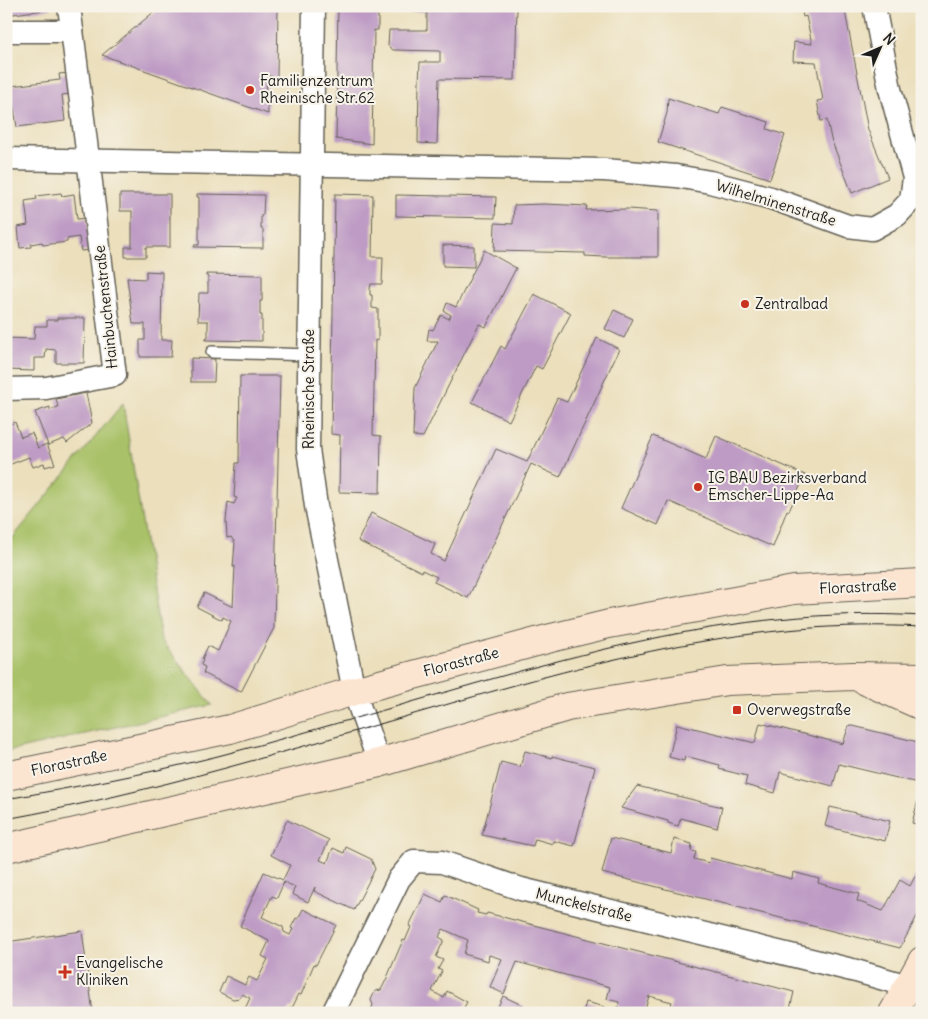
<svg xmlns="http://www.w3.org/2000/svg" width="928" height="1019" viewBox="0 0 928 1019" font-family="Delius,sans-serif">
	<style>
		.green { fill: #a9c167; stroke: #626e42 }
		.building { fill: #be9bc5 }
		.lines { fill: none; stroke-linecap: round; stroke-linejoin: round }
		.lane-casing { stroke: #646054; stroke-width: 14 }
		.street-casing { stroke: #646054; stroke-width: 25 }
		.secondary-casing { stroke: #646054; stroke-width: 30 }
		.lane { stroke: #fff; stroke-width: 11 }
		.street { stroke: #fff; stroke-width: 22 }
		.secondary { stroke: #fce5d0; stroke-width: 28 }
		.tram { stroke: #1c1c1c; stroke-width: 1 }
		.poi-dot { fill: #c8321e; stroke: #f7f3e8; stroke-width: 2 }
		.labels { text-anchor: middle; stroke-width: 4; stroke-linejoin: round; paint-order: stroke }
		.poi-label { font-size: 15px; fill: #1c1c1c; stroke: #f7f3e8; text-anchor: start }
		.street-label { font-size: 15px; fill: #1c1c1c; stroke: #f7f3e8 }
	</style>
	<rect width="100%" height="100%" fill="#f7f3e8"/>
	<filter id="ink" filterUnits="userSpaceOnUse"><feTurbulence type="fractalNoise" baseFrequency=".02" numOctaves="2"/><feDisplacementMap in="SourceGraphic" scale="10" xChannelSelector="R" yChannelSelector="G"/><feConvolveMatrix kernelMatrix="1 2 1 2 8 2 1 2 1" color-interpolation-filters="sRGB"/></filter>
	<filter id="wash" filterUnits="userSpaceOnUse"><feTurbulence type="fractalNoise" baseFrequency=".0096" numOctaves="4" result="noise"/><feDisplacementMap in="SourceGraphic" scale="20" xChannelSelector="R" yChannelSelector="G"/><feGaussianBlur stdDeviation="1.12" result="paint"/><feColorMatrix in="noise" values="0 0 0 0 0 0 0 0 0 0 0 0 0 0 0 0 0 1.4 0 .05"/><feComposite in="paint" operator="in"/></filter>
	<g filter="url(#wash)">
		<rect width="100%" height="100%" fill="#ebdfbc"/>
		<polygon class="green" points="123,403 161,640 212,705 6,752 6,546"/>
		<g id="blocks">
			<g class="building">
				<polygon points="6,6 50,6 51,9 6,15"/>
				<polygon points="161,6 278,6 277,78 266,75 268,114 102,55"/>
				<polygon points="338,6 378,6 378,30 374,30 372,144 336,139"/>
				<polygon points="400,6 517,6 515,80 439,79 437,144 418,143 419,82 420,62 440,62 440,51 393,50 388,46 389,30 427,30 427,12 413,12 413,8 400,8"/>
				<polygon points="801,6 844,6 868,130 888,178 852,193 831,139 827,120 821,121 817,101 823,100 816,62 793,61 794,42 812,44 806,16 803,17"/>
				<polygon points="6,72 9,72 11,86 60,80 59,74 70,73 72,94 62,95 65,121 17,127 13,103 6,104"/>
				<polygon points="668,98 719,114 722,107 769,122 767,129 785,135 770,179 658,142 667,113"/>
				<polygon points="61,193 62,196 74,194 77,219 87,218 91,250 81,251 79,237 67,239 67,242 43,245 42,242 31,244 31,247 20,248 18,227 28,225 25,201 37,199 36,196"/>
				<polygon points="120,194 170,194 170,247 146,247 146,257 125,257 125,247 132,247 132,211 120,211"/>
				<polygon points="197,194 264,195 263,215 261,215 261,229 263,229 263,248 194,247 194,245 199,245 199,197 197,197"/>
				<polygon points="335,194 373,195 372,257 383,257 382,284 371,284 370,289 370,295 372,295 372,308 378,309 378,341 375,340 373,435 381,436 380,493 339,492 340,435 331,434"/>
				<polygon points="396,195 496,197 495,218 396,216"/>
				<polygon points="545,204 587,206 586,210 628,209 658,211 658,257 604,257 585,256 585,253 494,251 495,223 513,224 514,205"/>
				<polygon points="443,245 474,246 474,267 443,266"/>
				<polygon points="484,250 516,268 486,327 479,324 423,437 413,436 415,388 438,341 427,341 429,329 433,330 441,315 449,319 451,315 444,311 447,303 456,307"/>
				<polygon points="146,271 162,272 161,340 172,340 171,357 140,357 140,340 145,340 145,324 133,324 127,278 146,279"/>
				<polygon points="206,274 262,275 262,301 260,301 260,315 262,315 262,341 205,340 205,339 208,338 208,321 198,321 199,293 208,293 208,276 206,276"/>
				<polygon points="534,294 571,313 542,369 536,366 509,421 472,402 501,346 505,349"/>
				<polygon points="614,310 633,319 624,338 605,329"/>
				<polygon points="57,318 85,318 84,363 56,363 56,350 46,349 45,358 34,358 34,371 6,370 6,338 34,339 35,326 47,326 47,320 57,320"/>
				<polygon points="597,338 619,349 560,477 531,464 468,598 434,582 437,577 422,570 422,572 358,541 371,513 435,544 431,554 444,561 496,449 527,462 557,398 567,402"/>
				<polygon points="191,358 215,359 214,382 191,382"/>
				<polygon points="240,376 280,376 274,628 241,692 203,673 205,667 201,665 203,660 202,659 208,646 218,651 231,621 223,617 222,620 197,607 204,593 233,607 235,566 233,567 235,543 231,537 227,538 226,521 228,502 234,504 237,498 234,497 236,463 239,463"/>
				<polygon points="86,393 92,423 67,443 64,439 48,445 35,412 50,407 50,410 58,407 56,399"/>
				<polygon points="15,422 21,437 32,433 38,448 47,444 55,464 45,467 44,463 33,467 29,457 6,466 6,426"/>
				<polygon points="653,436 706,459 716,436 805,475 789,511 787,510 773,547 668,501 658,525 621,508"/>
				<polygon points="760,723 843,744 849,725 922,743 922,784 839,764 833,786 780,772 775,793 745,785 747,776 719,769 720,765 685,756 684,761 669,757 677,724 755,743"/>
				<polygon points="525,751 552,758 552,756 595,767 574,846 554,841 553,844 535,839 533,846 482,835 501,762 520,767"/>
				<polygon points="637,786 722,807 717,828 681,818 678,826 668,823 668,821 621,808"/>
				<polygon points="921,789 922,789 922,825 912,823"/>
				<polygon points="830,807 890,821 885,841 825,826"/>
				<polygon points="287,820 329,840 320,860 327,863 333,848 344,853 346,847 371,859 375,869 354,910 314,891 315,887 308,902 292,894 295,887 284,882 277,898 272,896 262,917 283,927 284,932 290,935 293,929 291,928 296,918 298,919 303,909 336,925 316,965 314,964 301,995 299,994 292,1008 290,1007 287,1013 238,1013 239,1010 243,1013 250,998 242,994 240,998 233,999 219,992 226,976 245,985 249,977 257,981 268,959 262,956 269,941 240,926 264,872 283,880 290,865 271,855"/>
				<polygon points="611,838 671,853 674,839 692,844 691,851 696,852 694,859 709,863 710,858 792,879 793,872 819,879 818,883 859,894 857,901 883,911 900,880 910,886 922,863 922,907 900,948 602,873"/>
				<polygon points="425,894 442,902 445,895 478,910 477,913 486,915 487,913 794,992 789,1013 669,1013 672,1002 649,996 644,1013 617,1013 619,1002 607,999 610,987 517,962 504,994 490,987 502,959 489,955 488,961 464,954 468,940 443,929 439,937 444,940 436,957 443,960 438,969 442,971 432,991 444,998 447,991 467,1002 461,1013 432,1013 423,1009 421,1013 370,1013 373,1005 371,1000 375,991 381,990 386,980 403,940 405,941 411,927 409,926"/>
				<polygon points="82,931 93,1013 6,1013 6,942"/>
				<polygon points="503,996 524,1006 521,1013 495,1013"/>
				<polygon points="586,1002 605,1007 604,1013 583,1013"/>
			</g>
		</g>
	</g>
	<g filter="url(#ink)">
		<use href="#blocks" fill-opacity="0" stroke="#646054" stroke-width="1"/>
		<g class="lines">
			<g class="lane-casing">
				<polyline id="lane" points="212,352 309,355"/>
			</g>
			<g class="street-casing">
				<g id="street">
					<polyline points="314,6 308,449 316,506 354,691 379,763"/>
					<polyline points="6,31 72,31"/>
					<polyline points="6,159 604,170 676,176 710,182 771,198 848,226 872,229 897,215 911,200 914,178 890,89 874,6"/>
					<polyline points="6,389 46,388 115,375 69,6"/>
					<polyline points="333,1013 399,879 414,861 442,862 521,889 856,971 922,990"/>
				</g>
			</g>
			<g class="secondary-casing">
				<g id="secondary">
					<polyline points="866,681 922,706"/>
					<polyline points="6,776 230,729 354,691 551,638 609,624 794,590 922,583"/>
					<polyline points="6,848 379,763 567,707 727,681 853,676 922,677"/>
					<polyline points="893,1013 922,961"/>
				</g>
			</g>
			<use href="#lane" class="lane"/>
			<use href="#street" class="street"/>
			<use href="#secondary" class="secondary"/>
			<g class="tram">
				<path d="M 6,799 C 76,787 146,774 214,757 C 269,743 323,727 377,712 C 558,660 731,604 922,616"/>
				<path d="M 6,819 C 155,792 300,747 445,705 C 603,659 755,618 922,627"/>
			</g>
		</g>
	</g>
	<g class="poi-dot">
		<circle cx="250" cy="90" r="5"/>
		<circle cx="745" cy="304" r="5"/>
		<circle cx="698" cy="487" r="5"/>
		<rect x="732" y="705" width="10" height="10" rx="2.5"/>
		<path d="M62.5 964.5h5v5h5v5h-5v5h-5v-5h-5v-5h5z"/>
	</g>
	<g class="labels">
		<g class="poi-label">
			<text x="260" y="86">Familienzentrum<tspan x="260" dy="17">Rheinische Str.62</tspan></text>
			<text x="755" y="309">Zentralbad</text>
			<text x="708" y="483">IG BAU Bezirksverband<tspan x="708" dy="17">Emscher-Lippe-Aa</tspan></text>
			<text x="747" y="715">Overwegstraße</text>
			<text x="76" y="968">Evangelische<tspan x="76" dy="17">Kliniken</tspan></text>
		</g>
		<g class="street-label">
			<text transform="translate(776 203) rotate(17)" y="5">Wilhelminenstraße</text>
			<text transform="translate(106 307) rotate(-96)" y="5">Hainbuchenstraße</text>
			<text transform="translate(309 389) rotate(-90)" y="5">Rheinische Straße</text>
			<text transform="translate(858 587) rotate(-3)" y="5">Florastraße</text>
			<text transform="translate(461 662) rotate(-15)" y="5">Florastraße</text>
			<text transform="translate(69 763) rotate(-12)" y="5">Florastraße</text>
			<text transform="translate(584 905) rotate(14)" y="5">Munckelstraße</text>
		</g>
	</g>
	<rect width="928" height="1019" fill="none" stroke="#f7f3e8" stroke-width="25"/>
	<g transform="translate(880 48) rotate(45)" stroke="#f7f3e8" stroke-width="4" paint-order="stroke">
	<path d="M0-4L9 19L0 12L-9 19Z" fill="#1c1c1c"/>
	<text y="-8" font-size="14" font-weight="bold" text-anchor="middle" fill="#1c1c1c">N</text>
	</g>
</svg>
